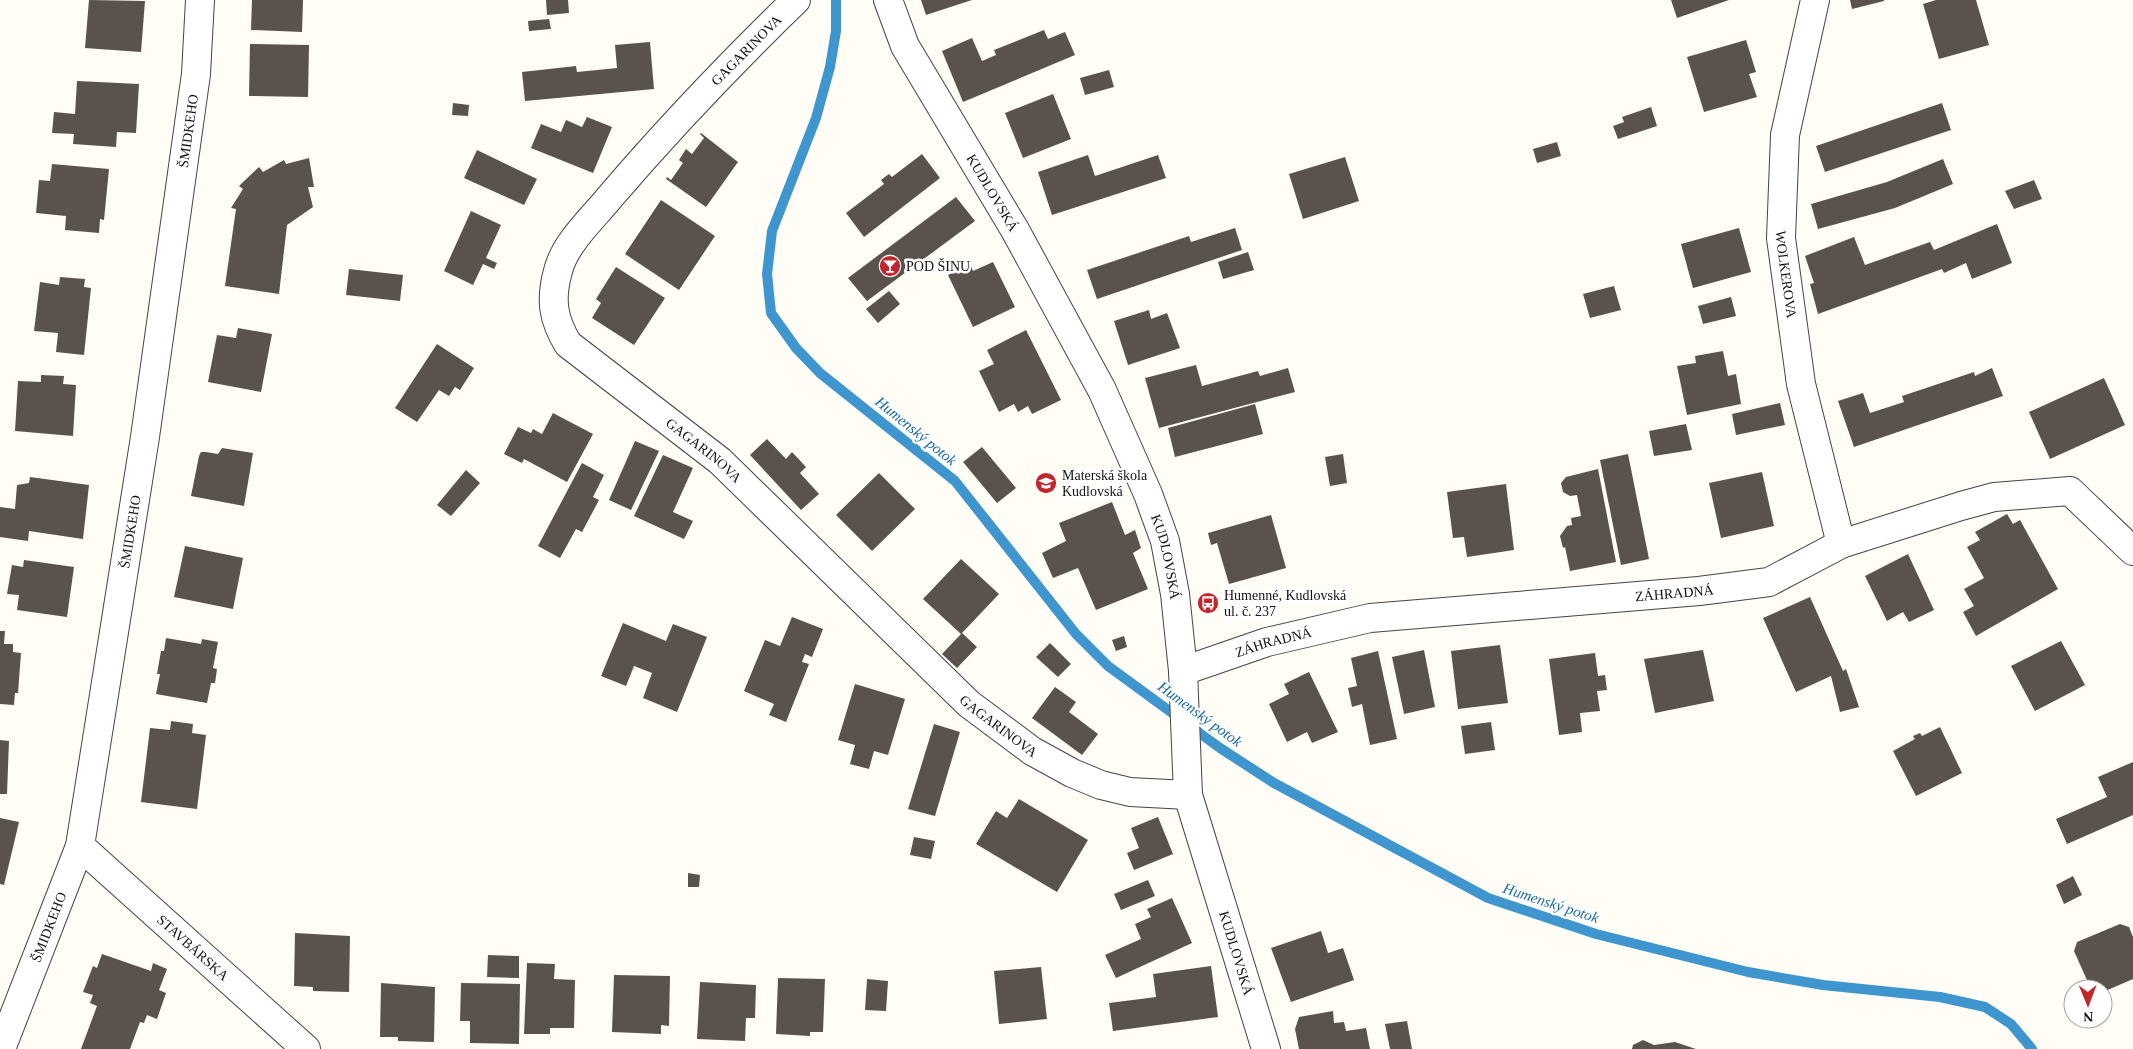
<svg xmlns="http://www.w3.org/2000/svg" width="2133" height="1049" viewBox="0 0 2133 1049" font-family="'Times New Roman',serif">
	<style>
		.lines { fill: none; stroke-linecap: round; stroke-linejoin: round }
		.stream { stroke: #3f96cf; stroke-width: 10 }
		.building { fill: #5a524d }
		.minor-casing { stroke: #444; stroke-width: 30 }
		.minor { stroke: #fff; stroke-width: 28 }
		.labels { text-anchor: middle; stroke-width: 5; stroke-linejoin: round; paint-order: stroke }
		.street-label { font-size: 14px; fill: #111; stroke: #fff }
		.poi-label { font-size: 14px; fill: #111; stroke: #fff; text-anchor: start }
		.water-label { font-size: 15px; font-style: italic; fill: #1768a6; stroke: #fff }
	</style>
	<rect width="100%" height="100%" fill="#fffdf5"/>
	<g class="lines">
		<polyline class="stream" points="836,0 836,31 830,67 816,118 772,231 767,274 771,313 796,348 820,373 955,481 1076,634 1108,666 1220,748 1274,783 1488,898 1596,934 1748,972 1823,985 1940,997 1985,1007 2011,1024 2032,1049"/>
	</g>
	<g class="building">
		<polygon points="89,0 145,1 141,52 85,48"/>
		<polygon points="252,0 303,0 302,32 251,30"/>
		<polygon points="546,0 568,0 569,13 547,15"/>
		<polygon points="921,0 972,0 926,15"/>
		<polygon points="1671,0 1729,0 1677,18"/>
		<polygon points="1850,0 1884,0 1884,1 1852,9"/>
		<polygon points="1936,0 1976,0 1989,45 1939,59 1923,4"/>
		<polygon points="549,19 551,29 529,31 528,21"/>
		<polygon points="1044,30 1048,39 1065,32 1075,55 963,102 942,51 972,38 982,61 996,55 994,50"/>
		<polygon points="1746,40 1756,72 1749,74 1757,97 1704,112 1687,57"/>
		<polygon points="650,42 654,89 525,101 522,72 576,66 577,72 617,68 615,45"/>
		<polygon points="250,44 309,45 308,97 249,96"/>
		<polygon points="1109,70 1114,87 1085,95 1080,78"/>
		<polygon points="77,81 139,84 136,133 117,132 116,147 73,144 74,134 52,133 54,112 75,114"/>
		<polygon points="1053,94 1071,139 1023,158 1005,113"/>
		<polygon points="453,103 469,105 468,116 452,115"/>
		<polygon points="1942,103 1951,130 1825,172 1816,146"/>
		<polygon points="1651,107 1657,126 1618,139 1613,126 1624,122 1622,117"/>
		<polygon points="587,117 612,127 593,173 531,148 541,124 561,132 566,120 582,127"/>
		<polygon points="701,133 738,162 706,207 666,179 667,177 671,180 683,163 679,160 686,149 692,154 704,138 700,134"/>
		<polygon points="1557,142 1561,156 1537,163 1533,149"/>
		<polygon points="477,150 537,179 524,205 464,178"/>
		<polygon points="922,154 940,178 864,237 846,213 884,184 881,180 889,174 892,177"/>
		<polygon points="1088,155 1095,176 1158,155 1166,178 1052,215 1038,172"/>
		<polygon points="1345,157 1359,201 1303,219 1289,174"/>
		<polygon points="309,158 314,187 308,187 313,207 287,225 279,294 225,286 236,209 231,208 243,189 239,186 259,167 263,172 284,160 286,164"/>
		<polygon points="1943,159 1953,184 1895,208 1818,229 1811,204 1887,182"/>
		<polygon points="52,164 109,169 104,220 100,219 99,233 65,230 66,216 36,213 39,180 50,181"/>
		<polygon points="2034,180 2042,199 2014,209 2005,191"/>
		<polygon points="956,197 975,221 867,301 848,278"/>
		<polygon points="661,200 715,236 679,290 625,254"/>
		<polygon points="471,211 501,225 486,258 497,263 494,269 483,264 473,285 444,271"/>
		<polygon points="1997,224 2012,263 1972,279 1966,263 1944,273 1942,269 1818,314 1810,284 1814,283 1805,256 1854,237 1865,265 1930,242 1934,250"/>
		<polygon points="1235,228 1242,250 1097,299 1087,270 1189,236 1191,242"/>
		<polygon points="1739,228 1751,272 1693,288 1681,244"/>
		<polygon points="1248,252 1254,270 1223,279 1218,262"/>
		<polygon points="993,262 1015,307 973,327 948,275 970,264 973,271"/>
		<polygon points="616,267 665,298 634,345 592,318 601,303 596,299"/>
		<polygon points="349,269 403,275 400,301 346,295"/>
		<polygon points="60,277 85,279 84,287 91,288 84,355 56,352 58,333 34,331 40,282 59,285"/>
		<polygon points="1614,286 1621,310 1590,318 1583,294"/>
		<polygon points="889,291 900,304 878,323 866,309"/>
		<polygon points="1731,297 1736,316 1703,324 1698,306"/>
		<polygon points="1149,310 1151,319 1167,313 1180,348 1128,365 1114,321"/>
		<polygon points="238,328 272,334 261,392 208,382 217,335 236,338"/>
		<polygon points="1026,330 1061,400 1032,414 1028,406 1018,412 1014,404 999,412 979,371 994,364 987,350"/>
		<polygon points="437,344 474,368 460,390 455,387 449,396 439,390 417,422 395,408"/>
		<polygon points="1723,351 1728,376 1736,374 1741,404 1687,415 1677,366 1696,363 1695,356"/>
		<polygon points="1196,365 1202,386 1258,371 1260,376 1288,368 1295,392 1159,428 1145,378"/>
		<polygon points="1992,368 2003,396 1854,447 1838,401 1863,393 1870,413 1904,402 1902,396 1974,372 1975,376"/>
		<polygon points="41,375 64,376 63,384 76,385 73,436 15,431 18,381 41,382"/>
		<polygon points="2104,378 2125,425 2050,459 2029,412"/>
		<polygon points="1780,403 1785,425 1736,435 1732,414"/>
		<polygon points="1255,404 1263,434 1175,457 1168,428"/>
		<polygon points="553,413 593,434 567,482 524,459 522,463 504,454 518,427 531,433 533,429 542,434"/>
		<polygon points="1686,424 1692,450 1654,456 1649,431"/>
		<polygon points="767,439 786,459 792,452 806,467 800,473 819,494 801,510 750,455"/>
		<polygon points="635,441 659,451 631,510 609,500"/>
		<polygon points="982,447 1016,488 997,503 963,462"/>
		<polygon points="222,448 253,453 244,506 191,496 199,456 201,452 206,452 218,454"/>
		<polygon points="1343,454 1347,483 1330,486 1325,457"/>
		<polygon points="1628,454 1649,559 1621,565 1600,460"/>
		<polygon points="663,455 693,468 673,512 693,521 684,539 634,516"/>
		<polygon points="582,463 604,475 593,497 599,500 582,532 576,529 560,558 538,546"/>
		<polygon points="1598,469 1616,562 1570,571 1565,547 1563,548 1560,536 1567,526 1572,525 1571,518 1581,516 1577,495 1570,496 1563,492 1561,483 1566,477"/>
		<polygon points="466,470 480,483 451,516 437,505"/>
		<polygon points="1762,472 1774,526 1721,538 1709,483"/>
		<polygon points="879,473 915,509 872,551 836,515"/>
		<polygon points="30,477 89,485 83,539 29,531 28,541 0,537 0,507 15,509 17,485 29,483"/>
		<polygon points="1506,484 1514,550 1467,557 1464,537 1453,538 1447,492"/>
		<polygon points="1112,502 1125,535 1135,530 1141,548 1133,553 1148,589 1096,610 1078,568 1053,578 1042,553 1066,541 1059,523"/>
		<polygon points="2007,514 2013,524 2020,520 2058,589 1976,636 1963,612 1974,606 1964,589 1984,578 1967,547 1980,540 1975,532"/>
		<polygon points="1271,515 1286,568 1229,584 1217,543 1211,545 1208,533"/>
		<polygon points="185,546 243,558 233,609 174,597"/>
		<polygon points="1908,554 1934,610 1909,622 1903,612 1887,621 1865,576"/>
		<polygon points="961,559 999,594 962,633 977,647 957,668 942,654 961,634 923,599"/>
		<polygon points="24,560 74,567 67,617 17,610 19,595 7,594 12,565 23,567"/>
		<polygon points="1810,597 1843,671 1846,669 1859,707 1840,712 1831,676 1796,692 1763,618"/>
		<polygon points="792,617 823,629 812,657 805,654 802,662 809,664 786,722 769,715 774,704 744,691 765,640 780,646"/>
		<polygon points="623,623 666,641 673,624 707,637 677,712 643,698 652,673 634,666 626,686 601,676"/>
		<polygon points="0,631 5,631 4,644 13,644 13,652 21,653 18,693 15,693 14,705 0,704"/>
		<polygon points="1124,636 1127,647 1116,651 1112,640"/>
		<polygon points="166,638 201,644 202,639 218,642 213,668 217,669 215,683 211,683 207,703 156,694 160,674 157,674 161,651 164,651"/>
		<polygon points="2061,641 2085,685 2035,711 2011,666"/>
		<polygon points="1050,643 1071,664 1058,677 1036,657"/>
		<polygon points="1500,645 1508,703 1458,709 1451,651"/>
		<polygon points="1424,650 1435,707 1404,714 1392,657"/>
		<polygon points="1703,650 1714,701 1655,713 1644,659"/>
		<polygon points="1378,651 1397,739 1370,745 1362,704 1352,707 1348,688 1357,686 1351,658"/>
		<polygon points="1595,653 1598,676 1605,675 1607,690 1597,691 1600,711 1580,713 1582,732 1559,735 1549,659"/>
		<polygon points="1309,672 1338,732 1312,743 1307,732 1287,742 1269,704 1289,694 1284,684"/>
		<polygon points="855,684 905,699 888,755 874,751 869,769 850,764 855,745 838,740"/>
		<polygon points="1055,687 1076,702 1069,712 1098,734 1082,755 1032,718"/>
		<polygon points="171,721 193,724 192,733 206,735 197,809 141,802 150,728 170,730"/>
		<polygon points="1491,722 1495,750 1465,754 1461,726"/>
		<polygon points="934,724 960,732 935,816 908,809"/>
		<polygon points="1940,727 1962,773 1916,796 1893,751 1915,739 1913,736 1920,733 1922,736"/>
		<polygon points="0,740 9,741 7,794 0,794"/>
		<polygon points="2133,762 2133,815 2067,844 2056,819 2107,797 2098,777"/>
		<polygon points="1019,799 1088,840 1057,892 976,844 996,811 1007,818"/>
		<polygon points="1158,817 1173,854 1134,870 1127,853 1139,848 1131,828"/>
		<polygon points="0,818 19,822 4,885 0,884"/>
		<polygon points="914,837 935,841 931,859 910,855"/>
		<polygon points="688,873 700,875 699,887 688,887"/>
		<polygon points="2073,876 2082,895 2064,904 2056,885"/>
		<polygon points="1148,880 1155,896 1121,910 1114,894"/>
		<polygon points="1172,898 1192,943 1116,978 1105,955 1141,939 1135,924 1151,917 1147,909"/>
		<polygon points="2120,924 2129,927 2133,937 2133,979 2103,992 2103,989 2091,989 2074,951 2077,942"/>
		<polygon points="1321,931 1328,953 1343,948 1354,980 1291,1002 1271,948"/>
		<polygon points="295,933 350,936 349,992 313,991 313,987 294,986"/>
		<polygon points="102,954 151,971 153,963 167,969 159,990 166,993 157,1019 147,1015 144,1023 140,1022 130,1049 81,1049 97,1006 90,1003 93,995 83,992 93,966 97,968"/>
		<polygon points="488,955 519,956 519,978 487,977"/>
		<polygon points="527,963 555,964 554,979 575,980 574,1028 550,1028 550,1034 524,1034"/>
		<polygon points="1211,966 1218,1017 1113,1031 1109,1003 1156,997 1153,974"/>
		<polygon points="1041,967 1047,1019 999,1024 994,971"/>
		<polygon points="614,975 670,976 669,1026 661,1025 661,1034 612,1032"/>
		<polygon points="778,978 825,979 823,1032 810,1032 810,1036 776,1034"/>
		<polygon points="867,979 888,981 886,1011 865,1010"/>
		<polygon points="700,982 756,985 755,1018 746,1018 745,1041 697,1039"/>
		<polygon points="381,983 435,987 434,1042 398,1041 398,1037 380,1037"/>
		<polygon points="461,983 520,984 519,1044 470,1043 470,1021 460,1021"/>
		<polygon points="1333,1011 1334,1023 1344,1022 1346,1031 1366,1028 1370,1049 1299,1049 1295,1029 1299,1017"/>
		<polygon points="1407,1021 1412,1049 1390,1049 1385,1024"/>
		<polygon points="1643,1040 1654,1045 1675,1042 1696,1049 1632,1049 1633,1045"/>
	</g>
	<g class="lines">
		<g class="minor-casing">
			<g id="minor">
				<path id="s1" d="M 796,0 C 731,63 669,128 610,197 C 592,219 565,243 558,271 C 550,300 553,319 568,344 L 720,461 L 969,704 L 1032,751 L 1072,773 L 1101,785 L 1130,792 L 1188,795"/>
				<path id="s2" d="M 888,0 L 905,46 L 1015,230 L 1102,390 L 1148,494 L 1165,541 L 1175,594 L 1183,671 L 1188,795 L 1266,1049"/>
				<path id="s3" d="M 1815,0 L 1785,135 L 1781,238 L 1801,384 L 1841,544"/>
				<path id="s4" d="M 1183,671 L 1267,642 L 1370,618 L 1699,591 L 1769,582 L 1841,544 L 1961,506 L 1994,497 L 2070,491 L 2133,551"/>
				<path id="s5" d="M 80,846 L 306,1049"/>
				<path id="s6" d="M 1,1049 L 80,846 L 145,437 L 196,74 L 200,0"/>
			</g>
		</g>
		<use href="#minor" class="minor"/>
	</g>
	<defs>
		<g id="bar-disc" transform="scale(1.125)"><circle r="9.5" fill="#c4262e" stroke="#fff"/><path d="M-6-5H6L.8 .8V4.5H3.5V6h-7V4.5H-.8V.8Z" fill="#fff"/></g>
		<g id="school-disc" transform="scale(1.125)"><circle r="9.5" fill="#c4262e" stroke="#fff"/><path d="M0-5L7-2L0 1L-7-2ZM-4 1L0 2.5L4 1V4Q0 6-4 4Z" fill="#fff"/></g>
		<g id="bus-disc" transform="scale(1.125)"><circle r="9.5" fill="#c4262e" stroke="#fff"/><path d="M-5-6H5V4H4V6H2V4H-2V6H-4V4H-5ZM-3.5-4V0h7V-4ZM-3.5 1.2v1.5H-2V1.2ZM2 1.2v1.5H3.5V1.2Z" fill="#fff"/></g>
	</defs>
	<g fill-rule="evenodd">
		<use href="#bar-disc" x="890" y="266"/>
		<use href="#school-disc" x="1046" y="483"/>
		<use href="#bus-disc" x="1208" y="603"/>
	</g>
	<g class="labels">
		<g class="street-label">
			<text transform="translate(746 50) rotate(-45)" y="5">GAGARINOVA</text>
			<text dy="5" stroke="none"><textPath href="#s6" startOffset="941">ŠMIDKEHO</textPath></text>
			<text dy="5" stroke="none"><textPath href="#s2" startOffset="220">KUDLOVSKÁ</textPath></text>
			<text dy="5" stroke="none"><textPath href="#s3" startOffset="278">WOLKEROVA</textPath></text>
			<text dy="5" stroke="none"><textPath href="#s1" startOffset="611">GAGARINOVA</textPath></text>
			<text dy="5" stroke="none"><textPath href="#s6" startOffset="536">ŠMIDKEHO</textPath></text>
			<text dy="5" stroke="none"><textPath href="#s2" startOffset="625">KUDLOVSKÁ</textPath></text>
			<text dy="5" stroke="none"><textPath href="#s4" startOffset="500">ZÁHRADNÁ</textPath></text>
			<text dy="5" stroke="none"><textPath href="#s4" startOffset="95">ZÁHRADNÁ</textPath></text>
			<text dy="5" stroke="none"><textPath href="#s1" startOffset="1015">GAGARINOVA</textPath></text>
			<text dy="5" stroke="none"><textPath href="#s6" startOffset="131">ŠMIDKEHO</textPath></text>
			<text dy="5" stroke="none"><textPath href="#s5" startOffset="152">STAVBÁRSKA</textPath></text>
			<text dy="5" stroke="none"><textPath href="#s2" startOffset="1030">KUDLOVSKÁ</textPath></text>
		</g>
		<g class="poi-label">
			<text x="906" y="271">POD ŠINU</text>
			<text x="1062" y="480">Materská škola<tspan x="1062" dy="16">Kudlovská</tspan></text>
			<text x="1224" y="600">Humenné, Kudlovská<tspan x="1224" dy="16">ul. č. 237</tspan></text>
		</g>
		<g class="water-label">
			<text transform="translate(916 431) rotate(39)" y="5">Humenský potok</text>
			<text transform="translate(1200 714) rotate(36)" y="5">Humenský potok</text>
			<text transform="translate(1551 903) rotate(18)" y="5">Humenský potok</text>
		</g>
	</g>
	<g transform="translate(2088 1004) rotate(179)"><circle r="24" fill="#ffffff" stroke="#a0a0a0"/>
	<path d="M0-4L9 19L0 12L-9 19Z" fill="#c4262e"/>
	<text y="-8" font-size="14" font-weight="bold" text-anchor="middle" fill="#111111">N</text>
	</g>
</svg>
